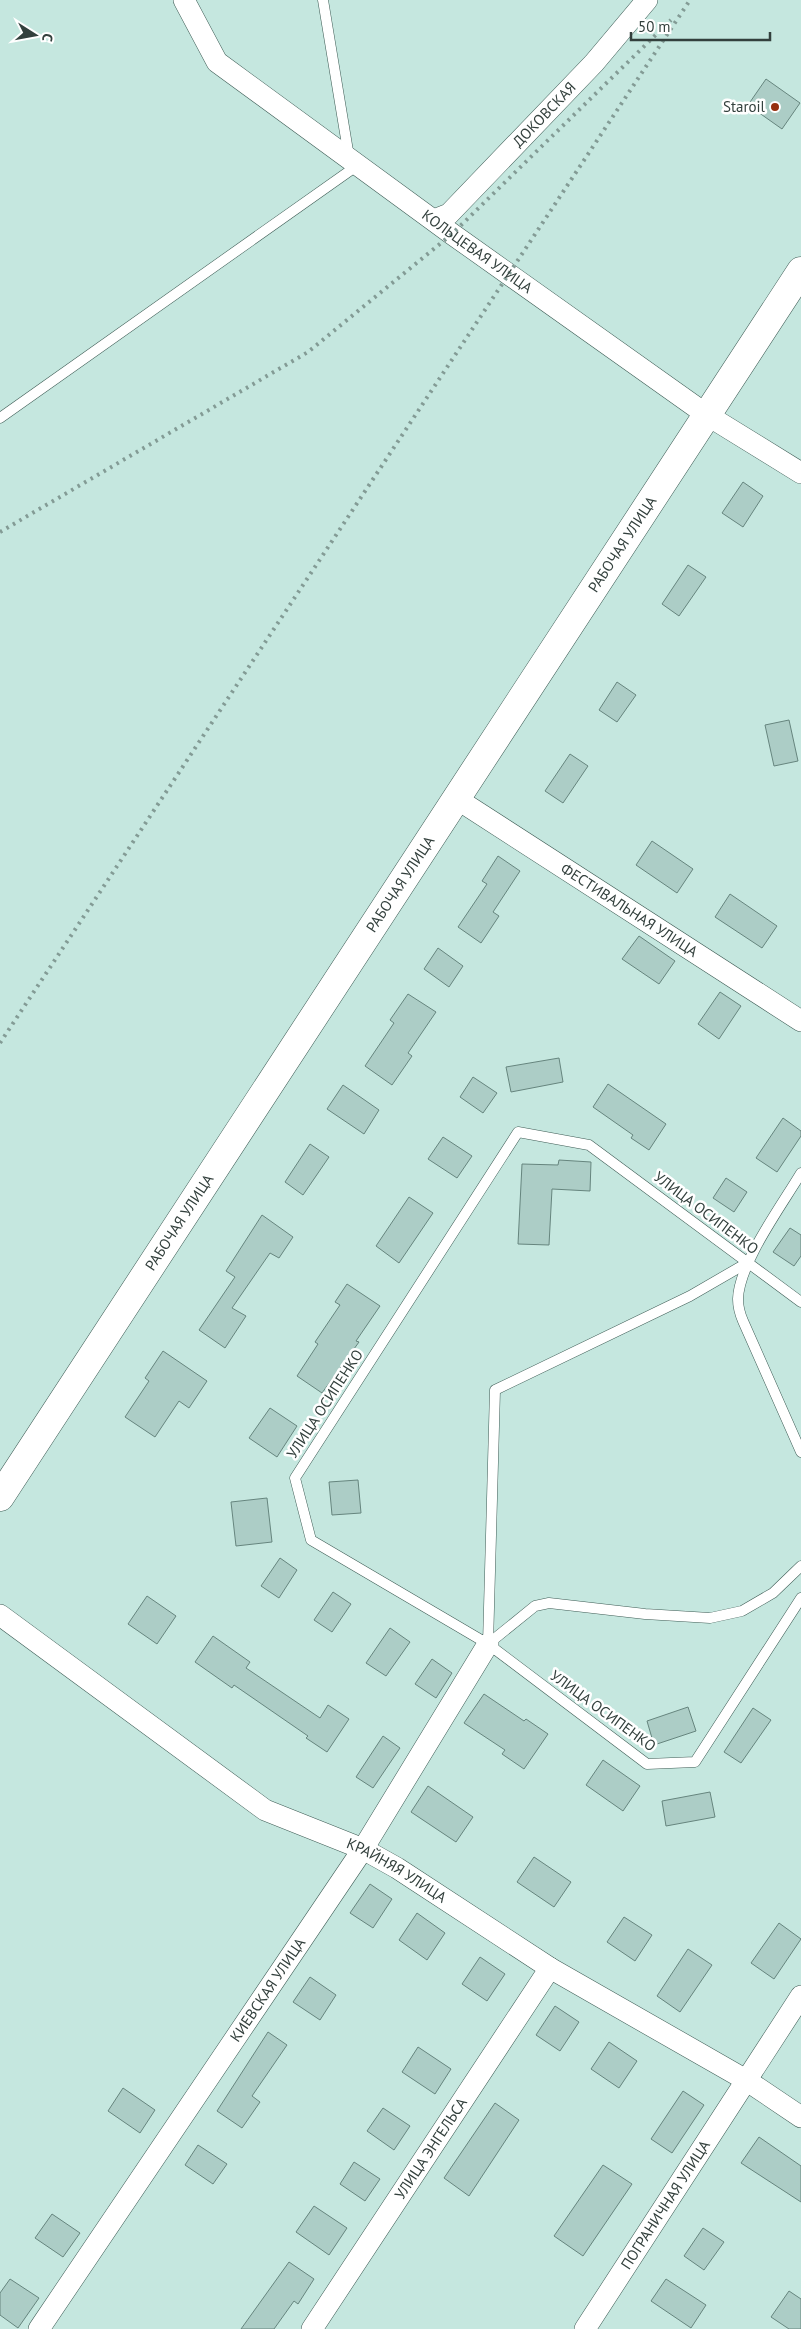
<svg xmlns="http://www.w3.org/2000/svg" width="801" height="2329" viewBox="0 0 801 2329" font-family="'PT Sans',sans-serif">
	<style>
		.building { fill: #accdc6; stroke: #66857e }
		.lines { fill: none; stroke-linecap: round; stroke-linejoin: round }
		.lane-casing { stroke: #3f5d56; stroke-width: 11 }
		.street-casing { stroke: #3f5d56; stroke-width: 22 }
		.secondary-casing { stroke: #3f5d56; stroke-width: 29 }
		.lane { stroke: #fff; stroke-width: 10 }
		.street { stroke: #fff; stroke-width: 21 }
		.secondary { stroke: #fff; stroke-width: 28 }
		.rail { stroke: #839b95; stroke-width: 4; stroke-dasharray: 2.5 5; stroke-linecap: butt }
		.poi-dot { fill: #962f0e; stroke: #fff; stroke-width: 2 }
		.labels { text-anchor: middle; stroke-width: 5; stroke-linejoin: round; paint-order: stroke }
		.poi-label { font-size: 15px; fill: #33403d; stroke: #fff; text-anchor: end }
		.street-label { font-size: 15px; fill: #33403d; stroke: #fff }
	</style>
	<rect width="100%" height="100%" fill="#c5e7df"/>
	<g class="building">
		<polygon points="766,79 800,103 782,129 748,105"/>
		<polygon points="743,482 763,496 743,527 722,513"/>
		<polygon points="688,565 706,577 679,616 662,604"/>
		<polygon points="617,682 636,695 617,722 599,710"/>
		<polygon points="789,720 798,761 774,766 765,725"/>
		<polygon points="570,754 588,766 563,803 545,791"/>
		<polygon points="652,841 693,869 677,893 636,865"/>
		<polygon points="498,856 520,871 493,912 499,916 481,943 458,927 487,884 482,881"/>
		<polygon points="730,894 777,926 762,948 715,917"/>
		<polygon points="639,936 675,961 659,984 622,959"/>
		<polygon points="438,948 463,966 449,987 424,969"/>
		<polygon points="720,992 741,1006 719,1039 698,1024"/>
		<polygon points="408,994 436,1012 408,1053 412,1056 392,1085 365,1066 394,1023 390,1020"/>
		<polygon points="559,1058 563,1082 511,1092 506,1067"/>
		<polygon points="473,1077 497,1093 483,1113 460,1097"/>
		<polygon points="608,1084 666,1124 649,1150 631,1138 633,1135 593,1107"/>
		<polygon points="343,1085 379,1110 364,1134 327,1109"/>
		<polygon points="783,1118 801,1131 801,1136 777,1172 756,1158"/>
		<polygon points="443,1137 472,1156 457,1178 428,1159"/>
		<polygon points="310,1144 329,1157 303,1195 285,1182"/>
		<polygon points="559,1160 591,1162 590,1191 552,1189 549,1245 518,1244 522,1164 558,1165"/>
		<polygon points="726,1178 747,1192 734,1212 713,1198"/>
		<polygon points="409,1197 433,1213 399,1263 376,1246"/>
		<polygon points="262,1215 293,1237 279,1258 270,1253 232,1308 246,1316 225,1348 199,1330 235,1277 226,1271"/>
		<polygon points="790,1228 801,1235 801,1256 794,1266 773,1252"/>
		<polygon points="347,1284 380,1306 356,1341 359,1342 322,1393 297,1376 318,1344 315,1342 340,1305 335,1302"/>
		<polygon points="163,1351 207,1381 189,1408 179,1401 155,1437 125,1417 149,1381 145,1378"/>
		<polygon points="270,1408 297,1426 277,1457 249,1438"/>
		<polygon points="358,1480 361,1513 332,1515 329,1482"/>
		<polygon points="267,1498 272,1542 236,1546 231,1502"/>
		<polygon points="280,1558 297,1570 279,1598 261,1586"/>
		<polygon points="333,1592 351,1604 332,1632 314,1620"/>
		<polygon points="147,1596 176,1616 157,1644 128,1624"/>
		<polygon points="390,1628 410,1642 386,1676 366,1663"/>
		<polygon points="213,1636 250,1662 246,1668 320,1718 328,1705 349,1719 327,1752 306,1738 308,1736 234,1685 232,1688 195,1662"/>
		<polygon points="432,1659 452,1673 436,1698 415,1684"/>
		<polygon points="484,1694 524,1721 526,1719 548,1734 524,1769 502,1754 505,1750 464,1723"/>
		<polygon points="688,1707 696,1731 654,1745 647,1721"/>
		<polygon points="753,1708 771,1720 741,1763 724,1752"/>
		<polygon points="383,1736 400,1748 373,1788 356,1777"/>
		<polygon points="603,1760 640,1786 623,1811 586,1785"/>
		<polygon points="428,1786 473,1817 456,1842 411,1812"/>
		<polygon points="710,1792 715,1817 666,1826 662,1801"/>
		<polygon points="534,1857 571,1882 554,1907 517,1882"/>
		<polygon points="370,1884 392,1899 373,1928 350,1913"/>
		<polygon points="417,1913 445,1933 427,1960 399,1940"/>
		<polygon points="624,1917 652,1935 635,1961 607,1942"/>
		<polygon points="779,1923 801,1939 774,1979 751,1963"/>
		<polygon points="688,1949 712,1965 680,2012 657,1996"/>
		<polygon points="480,1957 505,1974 487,2001 462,1984"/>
		<polygon points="310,1977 336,1995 320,2020 293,2002"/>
		<polygon points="555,2006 579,2022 560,2051 536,2035"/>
		<polygon points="268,2032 287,2045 252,2096 260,2102 242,2128 217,2111"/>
		<polygon points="609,2042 637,2061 619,2088 591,2069"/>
		<polygon points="418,2047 451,2069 435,2094 402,2072"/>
		<polygon points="123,2088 155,2110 140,2133 108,2111"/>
		<polygon points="683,2091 704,2105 672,2153 651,2139"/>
		<polygon points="495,2103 519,2120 469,2196 444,2178"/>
		<polygon points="383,2108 410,2126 394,2150 367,2131"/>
		<polygon points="759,2137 801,2166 801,2202 741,2163"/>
		<polygon points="198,2145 227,2164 213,2184 185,2165"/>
		<polygon points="354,2162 380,2179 365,2201 340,2184"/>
		<polygon points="603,2165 632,2184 583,2256 554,2236"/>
		<polygon points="314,2206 347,2228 329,2255 296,2232"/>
		<polygon points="52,2214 80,2233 63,2257 35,2238"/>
		<polygon points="703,2228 724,2242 704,2270 684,2256"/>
		<polygon points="289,2262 314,2279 298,2304 294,2301 274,2329 241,2329"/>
		<polygon points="10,2279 39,2298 18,2328 0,2315 0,2293"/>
		<polygon points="666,2279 706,2305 691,2328 651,2301"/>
		<polygon points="789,2291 801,2299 801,2329 789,2329 771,2317"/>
	</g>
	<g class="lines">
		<g class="lane-casing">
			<g id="lane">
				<polyline points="323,0 349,157"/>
				<polyline points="0,418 358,165"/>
				<path d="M 801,1173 C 782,1205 739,1263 738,1299 C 738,1307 740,1314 743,1321 L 801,1452"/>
				<polyline points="801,1302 589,1145 518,1132 295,1478 311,1540 488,1644 647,1764 695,1762 801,1598"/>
				<polyline points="488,1644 495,1390 690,1296 747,1263"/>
				<polyline points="488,1644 535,1606 549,1603 645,1614 710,1618 742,1611 773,1593 801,1566"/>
			</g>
		</g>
		<g class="street-casing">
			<g id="street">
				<path id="s1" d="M 184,0 L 217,62 L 452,234 L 707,415 L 801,473"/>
				<path id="s2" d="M 434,220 L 449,214 L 594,63 L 647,0"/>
				<path id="s3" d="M 457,799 L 801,1021"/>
				<path id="s4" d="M 0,1615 L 265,1810 L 363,1849 L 397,1868 L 550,1968 L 746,2080 L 801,2117"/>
				<path id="s5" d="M 39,2329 L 363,1849 L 488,1644"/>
				<path id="s6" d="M 312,2329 L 550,1968"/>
				<path id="s7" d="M 585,2329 L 801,1996"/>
			</g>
		</g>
		<g class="secondary-casing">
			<g id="secondary">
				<path id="s8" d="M 0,1497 L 801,271"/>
			</g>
		</g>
		<use href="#lane" class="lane"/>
		<use href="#street" class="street"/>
		<use href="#secondary" class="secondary"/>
		<g class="rail">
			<polyline points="0,532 308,352 452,234 671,20"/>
			<polyline points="0,1043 690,0"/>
		</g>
	</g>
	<circle class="poi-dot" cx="775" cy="107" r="5"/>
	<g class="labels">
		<g class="poi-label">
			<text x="765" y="112">Staroil</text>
		</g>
		<g class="street-label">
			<text dy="5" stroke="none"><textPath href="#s2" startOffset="154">ДОКОВСКАЯ</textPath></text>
			<text dy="5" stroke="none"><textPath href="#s1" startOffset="392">КОЛЬЦЕВАЯ УЛИЦА</textPath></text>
			<text dy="5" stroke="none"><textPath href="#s8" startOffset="1138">РАБОЧАЯ УЛИЦА</textPath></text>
			<text dy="5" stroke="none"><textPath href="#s8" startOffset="732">РАБОЧАЯ УЛИЦА</textPath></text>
			<text dy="5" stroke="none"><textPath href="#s3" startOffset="205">ФЕСТИВАЛЬНАЯ УЛИЦА</textPath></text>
			<text transform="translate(706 1213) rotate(37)" y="5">УЛИЦА ОСИПЕНКО</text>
			<text dy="5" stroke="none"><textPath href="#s8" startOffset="328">РАБОЧАЯ УЛИЦА</textPath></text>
			<text transform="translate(325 1404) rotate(-57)" y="5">УЛИЦА ОСИПЕНКО</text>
			<text transform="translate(603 1711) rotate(36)" y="5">УЛИЦА ОСИПЕНКО</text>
			<text dy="5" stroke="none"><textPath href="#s4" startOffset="474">КРАЙНЯЯ УЛИЦА</textPath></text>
			<text dy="5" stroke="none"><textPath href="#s5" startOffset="409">КИЕВСКАЯ УЛИЦА</textPath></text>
			<text dy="5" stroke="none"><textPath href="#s6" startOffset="216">УЛИЦА ЭНГЕЛЬСА</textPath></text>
			<text dy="5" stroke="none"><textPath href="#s7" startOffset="148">ПОГРАНИЧНАЯ УЛИЦА</textPath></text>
		</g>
	</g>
	<g transform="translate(35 35) rotate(101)" stroke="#ffffff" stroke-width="4" paint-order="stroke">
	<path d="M0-4L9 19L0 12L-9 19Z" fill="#33403d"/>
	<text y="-8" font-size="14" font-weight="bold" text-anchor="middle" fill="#33403d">С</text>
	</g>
	<path d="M631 32v8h139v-8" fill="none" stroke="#33403d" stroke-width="2.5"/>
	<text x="638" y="32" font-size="15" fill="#33403d" stroke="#ffffff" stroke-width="4" paint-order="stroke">50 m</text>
</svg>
